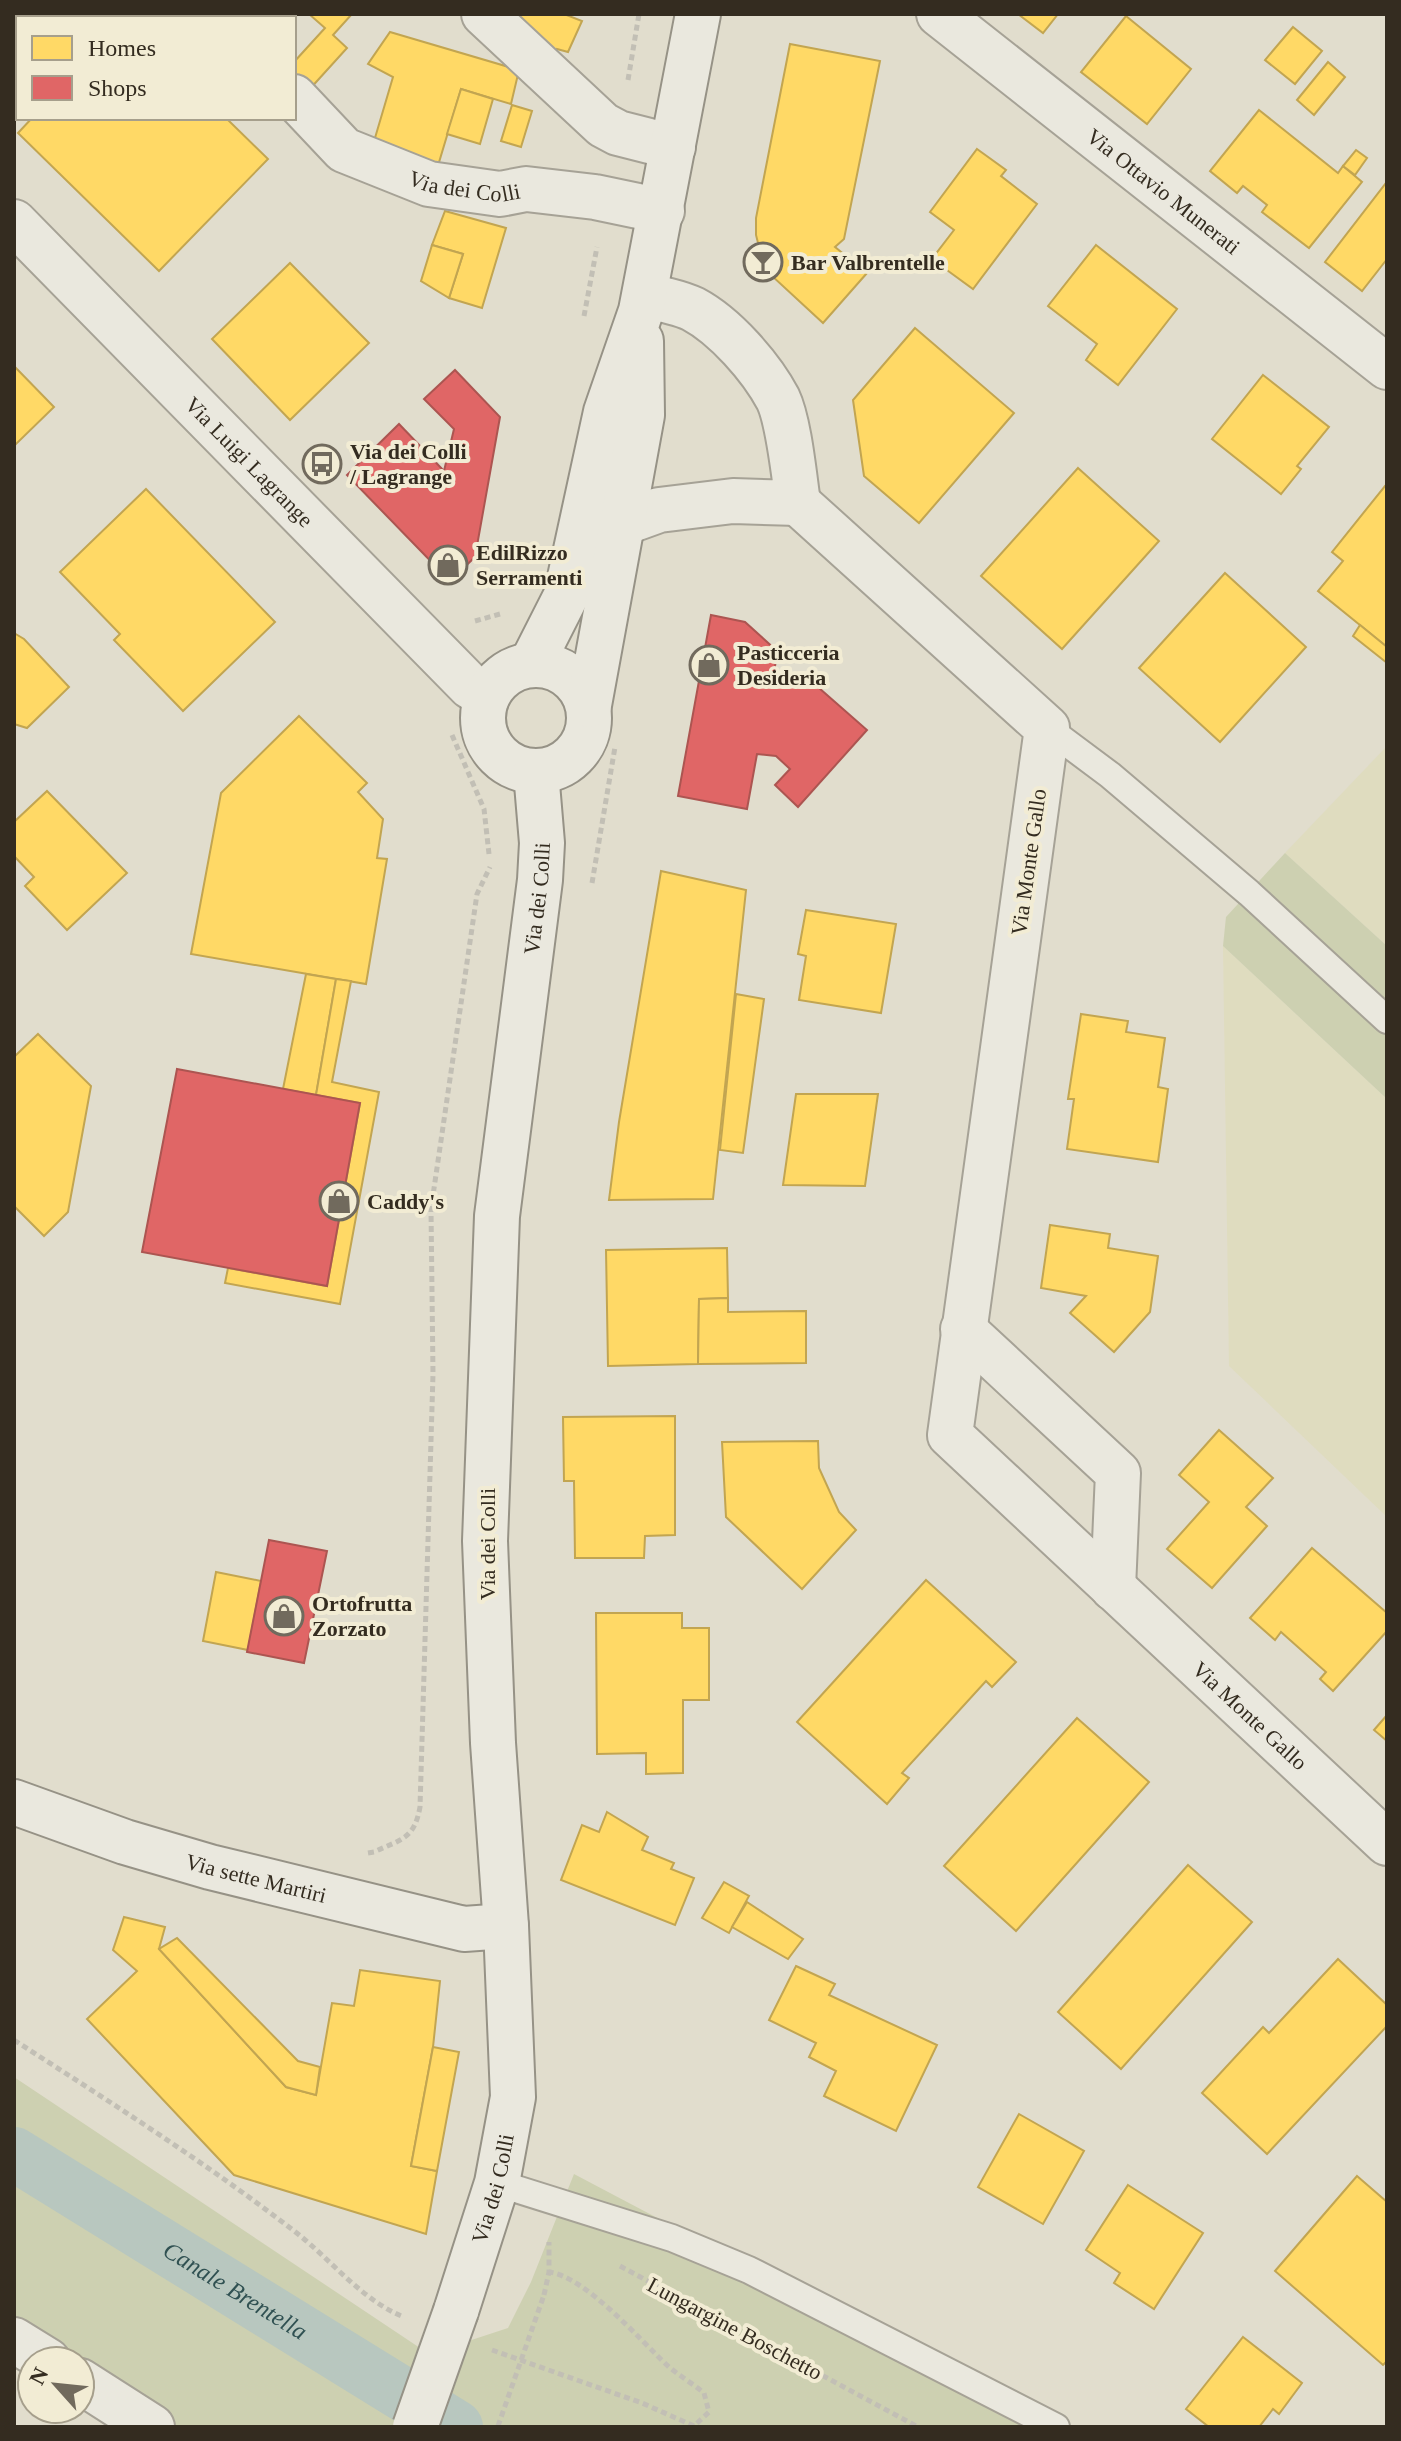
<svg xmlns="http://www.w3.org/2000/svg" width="1401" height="2441" viewBox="0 0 1401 2441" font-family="Georgia,serif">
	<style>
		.farmland { fill: #dfdcbf }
		.green { fill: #cdd0b1 }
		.homes { fill: #ffd966; stroke: #c2a551; stroke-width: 2 }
		.shops { fill: #e06666; stroke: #ac5551; stroke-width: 2 }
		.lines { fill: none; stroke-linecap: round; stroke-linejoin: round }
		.canal { stroke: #b8c7bf; stroke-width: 54 }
		.service-casing { stroke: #a6a296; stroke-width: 30 }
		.minor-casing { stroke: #a6a296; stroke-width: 48 }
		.secondary-casing { stroke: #969286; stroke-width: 48 }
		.path { stroke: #c2bfb5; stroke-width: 5; stroke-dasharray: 6 4; stroke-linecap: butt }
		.service { stroke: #eae8de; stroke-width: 26 }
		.minor { stroke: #eae8de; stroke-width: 44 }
		.secondary { stroke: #eae8de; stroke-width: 44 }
		.secondary-bridge-casing { stroke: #969286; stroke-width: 48; stroke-linecap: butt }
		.path-bridge { stroke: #c2bfb5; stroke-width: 5; stroke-dasharray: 6 4; stroke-linecap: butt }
		.secondary-bridge { stroke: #eae8de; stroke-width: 44 }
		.labels { text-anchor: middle; stroke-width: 8; stroke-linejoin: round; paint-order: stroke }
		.street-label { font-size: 22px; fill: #342c20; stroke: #f2ecd4 }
		.poi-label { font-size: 22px; font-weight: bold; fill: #342c20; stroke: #f2ecd4; text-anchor: start }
		.water-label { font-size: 24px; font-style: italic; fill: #305152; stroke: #f2ecd4 }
	</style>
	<rect width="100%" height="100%" fill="#e1ddcd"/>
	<g class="farmland">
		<polygon points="1387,746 1387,946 1285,853"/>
		<polygon points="1223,946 1387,1099 1387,1517 1229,1366"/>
	</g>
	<g class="green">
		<polygon points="1285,853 1387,946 1387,1099 1223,946 1226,917"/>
		<polygon points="14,2077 429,2354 508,2328 531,2282 574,2174 1054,2427 144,2427 80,2361 54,2361 14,2331"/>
	</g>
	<g class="homes">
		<polygon points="309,14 352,14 333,35 347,48 308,91 294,78 294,62 325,28"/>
		<polygon points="496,14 564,14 582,21 568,52 557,49 551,65"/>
		<polygon points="1018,14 1058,14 1043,33"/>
		<polygon points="1126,16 1191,69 1147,124 1081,72"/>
		<polygon points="1293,27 1322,51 1295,84 1265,60"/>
		<polygon points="390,32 519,70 511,104 461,89 437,169 372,148 393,77 368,64"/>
		<polygon points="790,44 880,61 844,239 835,247 867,273 823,323 772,276 761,255 756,235 756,218"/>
		<polygon points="1328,62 1345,77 1314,115 1297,100"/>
		<polygon points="461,89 493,99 480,144 447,134"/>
		<polygon points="512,105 532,111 521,147 501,141"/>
		<polygon points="1259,110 1338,173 1343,166 1362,182 1309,248 1262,212 1267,205 1243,186 1237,193 1210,171"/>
		<polygon points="32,118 226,118 268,159 159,271 18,133"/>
		<polygon points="977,149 1006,170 1001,176 1037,204 973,289 940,265 936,270 928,264 954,230 930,212"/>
		<polygon points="1356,150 1367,158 1355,175 1343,166"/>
		<polygon points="1386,183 1387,259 1362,291 1325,262"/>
		<polygon points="445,211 506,228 482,308 449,298 463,254 432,245"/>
		<polygon points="432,245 463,254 449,298 421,281"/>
		<polygon points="1096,245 1177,309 1118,385 1086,360 1097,344 1048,306"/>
		<polygon points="290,263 369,343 290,420 212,339"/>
		<polygon points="915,328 1014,413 919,523 864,476 853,400"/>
		<polygon points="14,366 54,407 14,446"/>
		<polygon points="1263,375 1329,427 1297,466 1301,469 1281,494 1212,439"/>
		<polygon points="1078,468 1159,541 1062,649 981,576"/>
		<polygon points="1385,486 1387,487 1387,647 1318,591 1343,561 1332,552"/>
		<polygon points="146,489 275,622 183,711 114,640 120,634 60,572"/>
		<polygon points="1225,573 1306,647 1220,742 1139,668"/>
		<polygon points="1360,625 1387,647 1387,663 1353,636"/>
		<polygon points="14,633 24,639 69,687 27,728 14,724"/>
		<polygon points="299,716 367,783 358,792 383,819 377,858 387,859 366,984 191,954 221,793"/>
		<polygon points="47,791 127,873 67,930 25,886 34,877 14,856 14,822"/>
		<polygon points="661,871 746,890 713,1199 609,1200 619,1122"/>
		<polygon points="806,910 896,924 881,1013 799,1000 806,956 798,954"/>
		<polygon points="306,974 336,979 316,1095 283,1089"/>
		<polygon points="336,979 351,981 332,1082 379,1092 340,1304 225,1283 228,1268 327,1286 360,1103 316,1095"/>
		<polygon points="736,994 764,999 743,1153 720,1150"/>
		<polygon points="1081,1014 1128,1021 1126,1032 1165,1038 1158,1087 1168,1089 1158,1162 1067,1149 1074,1099 1068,1099"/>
		<polygon points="38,1034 91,1086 68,1212 44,1236 14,1206 14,1057"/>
		<polygon points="796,1094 878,1094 865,1186 783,1185"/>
		<polygon points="1050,1225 1110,1234 1108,1248 1158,1256 1150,1312 1114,1352 1070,1313 1086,1296 1041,1288"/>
		<polygon points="727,1248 728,1298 699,1299 698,1364 608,1366 606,1250"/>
		<polygon points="728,1298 728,1312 806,1311 806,1363 698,1364 699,1299"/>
		<polygon points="675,1416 675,1535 645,1536 644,1558 575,1558 574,1481 564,1481 563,1417"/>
		<polygon points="1219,1430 1273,1478 1246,1507 1267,1526 1212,1588 1167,1549 1209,1502 1179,1475"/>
		<polygon points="818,1441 819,1468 839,1512 856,1530 802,1589 726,1517 722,1442"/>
		<polygon points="1312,1548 1387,1613 1387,1631 1333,1691 1320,1679 1326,1672 1281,1632 1275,1640 1250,1618"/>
		<polygon points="216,1572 261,1581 248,1650 203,1641"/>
		<polygon points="926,1580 1016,1662 992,1687 986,1681 902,1773 909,1778 887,1804 797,1722"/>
		<polygon points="596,1613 682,1613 682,1628 709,1628 709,1700 683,1700 683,1773 646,1774 646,1753 597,1754"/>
		<polygon points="1387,1715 1387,1741 1374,1730"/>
		<polygon points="1077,1718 1149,1782 1016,1931 944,1866"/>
		<polygon points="607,1812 648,1837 642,1850 674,1863 671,1869 694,1878 675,1925 561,1880 582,1825 599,1832"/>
		<polygon points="1188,1865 1252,1922 1121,2069 1058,2012"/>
		<polygon points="724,1882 749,1896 729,1933 702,1918"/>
		<polygon points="747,1902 803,1939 788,1959 732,1927"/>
		<polygon points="124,1917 165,1927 159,1949 286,2087 316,2095 332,2003 354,2006 360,1970 440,1981 433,2047 411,2166 437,2171 426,2234 234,2175 87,2019 137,1971 113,1950"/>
		<polygon points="177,1938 298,2061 320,2067 316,2095 286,2087 159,1949"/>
		<polygon points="1338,1959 1387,2005 1387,2026 1267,2154 1202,2093 1263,2027 1269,2033"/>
		<polygon points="796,1966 835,1984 829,1995 937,2045 896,2131 824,2096 836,2071 809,2057 816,2043 769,2020"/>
		<polygon points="433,2047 459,2052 437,2171 411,2166"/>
		<polygon points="1019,2114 1084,2151 1043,2224 978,2187"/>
		<polygon points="1357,2176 1387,2202 1387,2361 1383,2365 1275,2271"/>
		<polygon points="1128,2185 1203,2233 1154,2309 1114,2283 1120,2273 1086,2250"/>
		<polygon points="1243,2337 1302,2383 1279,2414 1273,2409 1259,2427 1209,2427 1186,2409"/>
	</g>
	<g class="shops">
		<polygon points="455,370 500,417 475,557 450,581 347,475 399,424 444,471 454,429 424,399"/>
		<polygon points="711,615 745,622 777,651 773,682 805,688 811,681 867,730 798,807 775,785 790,769 776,756 757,754 747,809 678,796"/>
		<polygon points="177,1069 360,1103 327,1286 142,1252"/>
		<polygon points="269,1540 327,1551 304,1663 247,1652"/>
	</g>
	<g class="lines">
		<path class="canal" id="s1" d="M 14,2154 L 456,2427"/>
		<g class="service-casing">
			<g id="service">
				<polyline points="1047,728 1110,775 1249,893 1387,1020"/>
				<polyline points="497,2183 672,2238 749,2270 1056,2427"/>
			</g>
		</g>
		<g class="minor-casing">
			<g id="minor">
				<polyline points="215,14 218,18"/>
				<polyline points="484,14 603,125 618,133 673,147"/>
				<path id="s2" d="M 939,14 L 1387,367"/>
				<path id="s3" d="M 294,97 L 344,150 L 429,184 L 500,194 L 526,189 L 595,197 L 662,211"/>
				<path id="s4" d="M 14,222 L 470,686 L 487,697"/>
				<path id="s5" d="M 798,503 L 1047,728 L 950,1435 L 1387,1843"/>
				<path d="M 623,523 L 659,510 L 733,501 L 798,503 C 794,476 789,422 778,399 C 761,367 725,326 693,309 C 678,302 661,299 645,296"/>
				<polyline points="963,1329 1118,1473 1113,1588"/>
				<polyline points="14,2340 48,2361"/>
				<polyline points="80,2381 152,2427"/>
			</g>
		</g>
		<g class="secondary-casing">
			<g id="secondary">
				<circle cx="536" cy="718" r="53"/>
				<polyline points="531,665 566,596 606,412 641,311 698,14"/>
				<polyline points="589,705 642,415 641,341"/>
				<path id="s6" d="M 14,1802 L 125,1842 L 210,1867 L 464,1929 L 506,1926"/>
				<path id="s7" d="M 456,2311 L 497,2183 L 513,2097 L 506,1926 L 493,1743 L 485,1541 L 497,1216 L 540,880 L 542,843 L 536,772"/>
			</g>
		</g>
		<g class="path">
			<polyline points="628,80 639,14"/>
			<polyline points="584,316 597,247"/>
			<polyline points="475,621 500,614"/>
			<polyline points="452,735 484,809 489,854"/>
			<polyline points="592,883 615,747"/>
			<path d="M 368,1853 L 374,1852 C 401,1839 414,1840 420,1807 L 433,1374 L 431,1209 L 477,894 L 490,867"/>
			<path d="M 14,2040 C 110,2102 208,2164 298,2234 C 332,2261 363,2301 404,2317"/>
			<polyline points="620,2266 918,2427"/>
			<polyline points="544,2295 549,2272 549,2242"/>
			<path d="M 492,2350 L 642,2403 L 694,2426 L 709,2412 L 704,2393 C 693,2384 680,2376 669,2367 C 640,2340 586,2277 549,2272"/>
			<polyline points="498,2427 498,2426"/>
		</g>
		<use href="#service" class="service"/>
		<use href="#minor" class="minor"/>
		<use href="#secondary" class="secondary"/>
		<g class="secondary-bridge-casing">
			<polyline id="secondary-bridge" points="415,2427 456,2311"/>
		</g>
		<polyline class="path-bridge" points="498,2426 544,2295"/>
		<use href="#secondary-bridge" class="secondary-bridge"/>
	</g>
	<defs>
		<g id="bar-ring" transform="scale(2)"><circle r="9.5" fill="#f2ecd4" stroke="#716a5d" stroke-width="1.5"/><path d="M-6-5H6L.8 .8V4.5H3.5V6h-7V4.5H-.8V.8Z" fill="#716a5d"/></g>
		<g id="bus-ring" transform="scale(2)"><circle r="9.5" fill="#f2ecd4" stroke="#716a5d" stroke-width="1.5"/><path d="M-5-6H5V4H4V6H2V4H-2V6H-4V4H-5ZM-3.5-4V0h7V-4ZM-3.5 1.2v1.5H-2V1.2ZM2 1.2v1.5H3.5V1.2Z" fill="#716a5d"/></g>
		<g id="shop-ring" transform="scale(2)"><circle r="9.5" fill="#f2ecd4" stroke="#716a5d" stroke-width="1.5"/><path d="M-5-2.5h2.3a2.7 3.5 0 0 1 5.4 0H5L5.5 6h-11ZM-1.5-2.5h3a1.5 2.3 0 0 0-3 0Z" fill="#716a5d"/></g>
	</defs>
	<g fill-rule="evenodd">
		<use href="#bar-ring" x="763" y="262"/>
		<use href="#bus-ring" x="322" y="464"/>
		<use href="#shop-ring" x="448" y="565"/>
		<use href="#shop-ring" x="709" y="665"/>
		<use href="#shop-ring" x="339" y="1201"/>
		<use href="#shop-ring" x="284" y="1616"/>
	</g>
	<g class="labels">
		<g class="street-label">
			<text dy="8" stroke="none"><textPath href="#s3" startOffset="200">Via dei Colli</textPath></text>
			<text dy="8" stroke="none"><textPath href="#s2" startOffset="286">Via Ottavio Munerati</textPath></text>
			<text dy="8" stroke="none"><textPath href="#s4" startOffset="336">Via Luigi Lagrange</textPath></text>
			<text transform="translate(1028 862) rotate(-82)" y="8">Via Monte Gallo</text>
			<text dy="8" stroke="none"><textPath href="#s7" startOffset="1424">Via dei Colli</textPath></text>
			<text transform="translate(487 1544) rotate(-90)" y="8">Via dei Colli</text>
			<text dy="8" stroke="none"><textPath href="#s5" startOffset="1460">Via Monte Gallo</textPath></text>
			<text dy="8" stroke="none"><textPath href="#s6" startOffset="254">Via sette Martiri</textPath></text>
			<text dy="8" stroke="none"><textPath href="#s7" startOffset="128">Via dei Colli</textPath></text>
			<text transform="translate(735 2328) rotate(28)" y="8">Lungargine Boschetto</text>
		</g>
		<g class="poi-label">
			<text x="791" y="270">Bar Valbrentelle</text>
			<text x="350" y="459">Via dei Colli<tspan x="350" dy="25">/ Lagrange</tspan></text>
			<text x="476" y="560">EdilRizzo<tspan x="476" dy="25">Serramenti</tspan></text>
			<text x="737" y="660">Pasticceria<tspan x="737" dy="25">Desideria</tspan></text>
			<text x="367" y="1209">Caddy's</text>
			<text x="312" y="1611">Ortofrutta<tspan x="312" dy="25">Zorzato</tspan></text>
		</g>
		<g class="water-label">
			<text dy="8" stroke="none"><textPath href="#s1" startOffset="260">Canale Brentella</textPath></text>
		</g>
	</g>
	<rect width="1401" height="2441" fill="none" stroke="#342c20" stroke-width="32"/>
	<rect x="16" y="16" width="280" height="104" fill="#f2ecd4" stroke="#a69f8c" stroke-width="2"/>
	<rect x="32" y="36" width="40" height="24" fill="#ffd966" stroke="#a69f8c" stroke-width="2"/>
	<text x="88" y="56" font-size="24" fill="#342c20">Homes</text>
	<rect x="32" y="76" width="40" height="24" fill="#e06666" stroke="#a69f8c" stroke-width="2"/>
	<text x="88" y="96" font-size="24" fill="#342c20">Shops</text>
	<g transform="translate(56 2385) rotate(297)"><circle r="38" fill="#f2ecd4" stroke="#a69f8c" stroke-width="2"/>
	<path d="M0-6L14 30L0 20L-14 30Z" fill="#716a5d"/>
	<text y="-12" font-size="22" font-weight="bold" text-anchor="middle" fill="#342c20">N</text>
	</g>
</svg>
